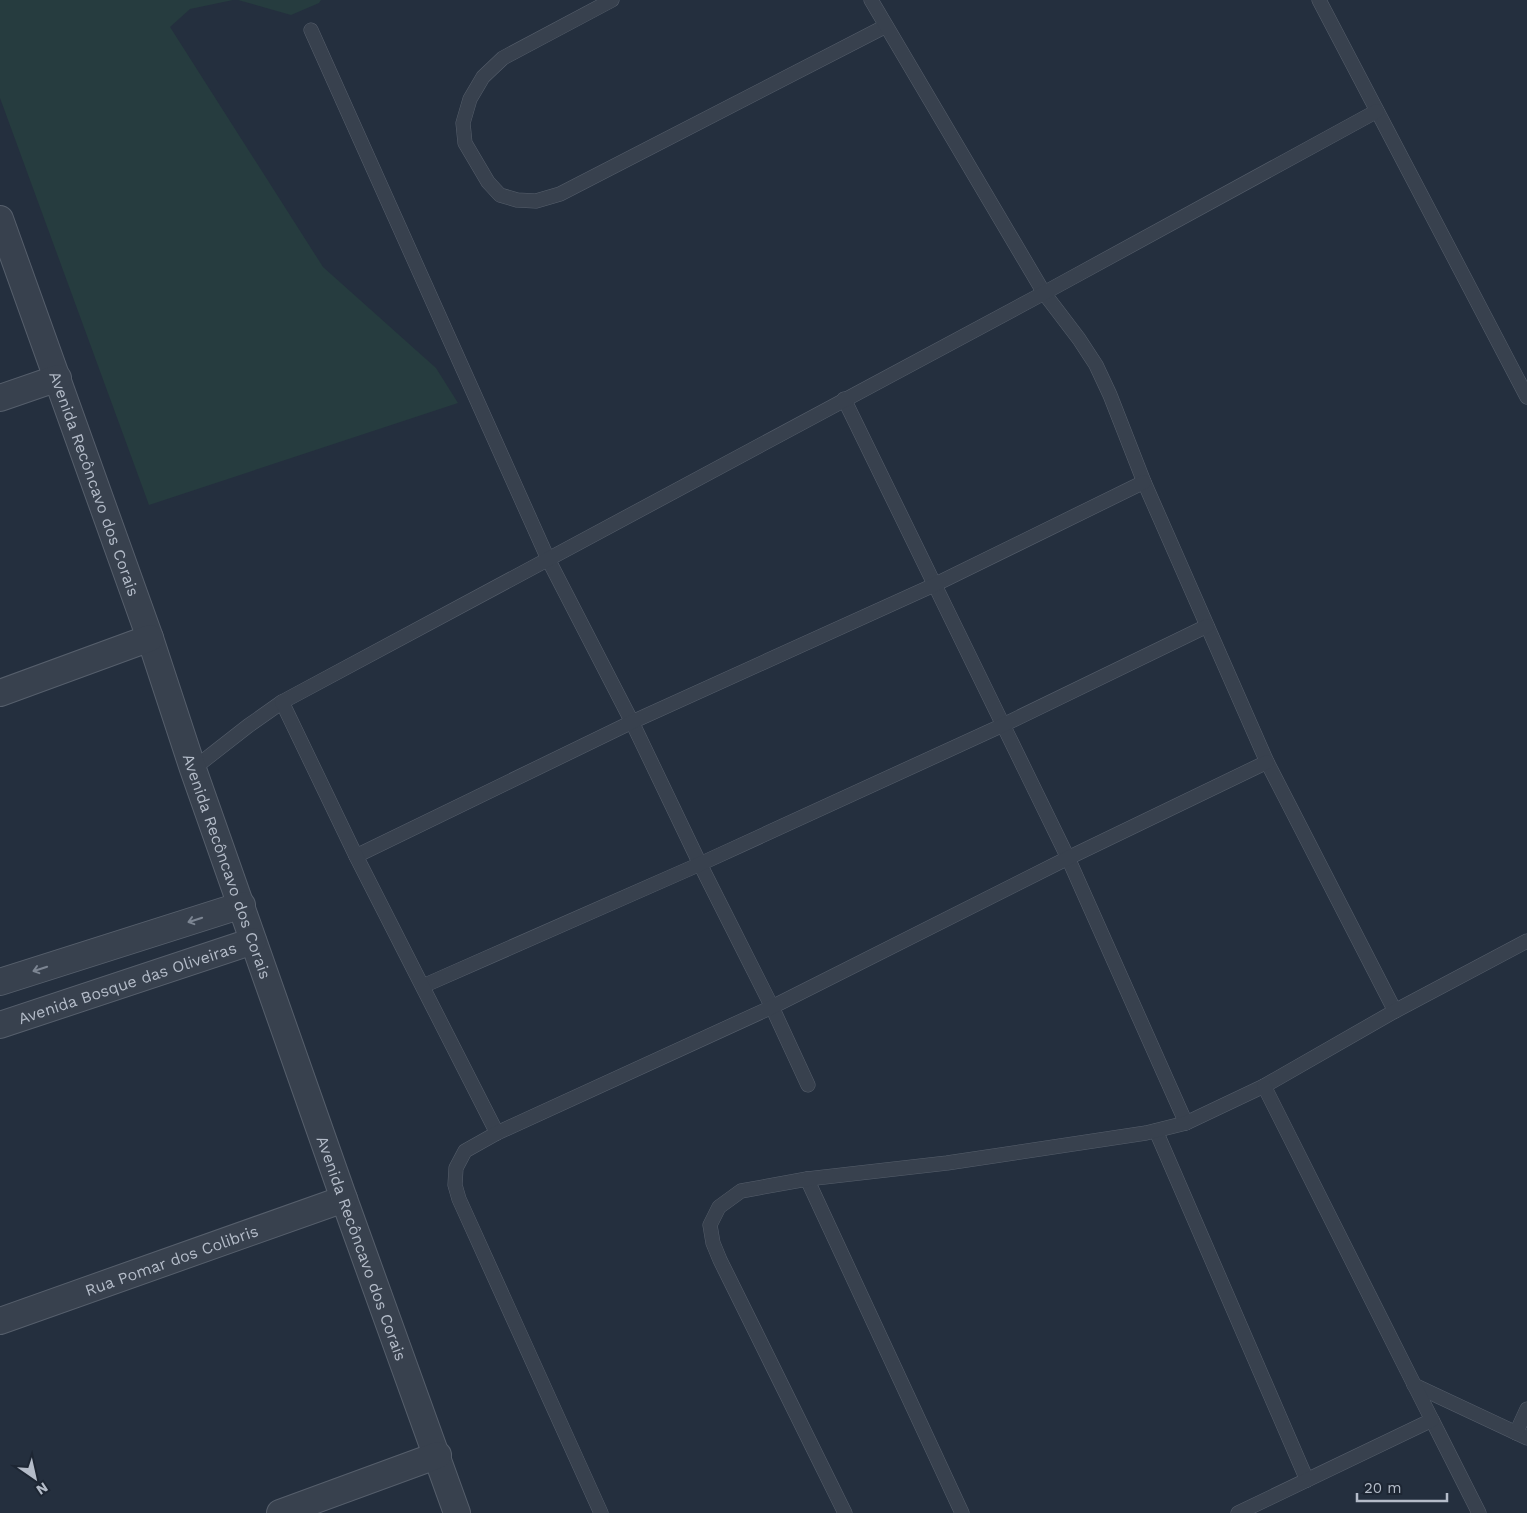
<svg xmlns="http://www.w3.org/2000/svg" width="1527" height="1513" viewBox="0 0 1527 1513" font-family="'Work Sans',sans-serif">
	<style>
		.green { fill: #263c3f }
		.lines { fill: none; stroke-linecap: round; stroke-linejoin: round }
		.lane-casing { stroke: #565f6c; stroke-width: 15 }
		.street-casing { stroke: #565f6c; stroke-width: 28 }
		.lane { stroke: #38414e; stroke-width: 14 }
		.street { stroke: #38414e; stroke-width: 26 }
		.oneway { stroke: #7c8592 }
		.labels { text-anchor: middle; stroke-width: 4; stroke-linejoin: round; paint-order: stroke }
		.street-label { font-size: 16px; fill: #b4bcc9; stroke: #1d2633 }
	</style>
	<rect width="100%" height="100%" fill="#242f3e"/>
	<g class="green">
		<polygon points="0,0 233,0 190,9 170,27 323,267 436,368 458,403 149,505 0,98"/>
		<polygon points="238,0 321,0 319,3 291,15"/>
	</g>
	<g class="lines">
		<g class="lane-casing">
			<g id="lane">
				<polyline points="612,0 503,58 483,77 470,99 463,123 465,143 488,182 500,195 517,200 536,201 560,194 886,26"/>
				<polyline points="871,0 1044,293 1079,339 1096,365 1110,395 1144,482 1267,762 1395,1011"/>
				<polyline points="1319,0 1527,397"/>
				<polyline points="311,30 548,559 632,722 700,864 772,1007 808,1085"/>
				<polyline points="844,399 1068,858 1186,1123"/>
				<polyline points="193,769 248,726 282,702"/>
				<polyline points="356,856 632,722 934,585 1144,482"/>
				<polyline points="423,986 700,864 1003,725 1207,626"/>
				<polyline points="1156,1131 1307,1480"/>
				<polyline points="497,1133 356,856 282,702 1044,293 1377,111"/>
				<polyline points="807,1179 962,1513"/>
				<polyline points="1414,1385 1527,1438"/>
				<polyline points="1432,1420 1479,1513"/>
				<polyline points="1516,1433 1527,1409"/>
				<polyline points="601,1513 459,1199 455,1185 456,1168 465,1151 497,1133 772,1007 1068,858 1267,762"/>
				<polyline points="845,1513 720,1260 713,1243 710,1225 719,1207 741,1191 807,1179 947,1163 1146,1133 1186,1123 1264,1086 1395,1011 1527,941"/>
				<polyline points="1238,1513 1432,1420 1264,1086"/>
			</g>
		</g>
		<g class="street-casing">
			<g id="street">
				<path id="s1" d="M 0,219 L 150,638 L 193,769 L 344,1199 L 457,1513"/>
				<polyline points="0,398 58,378"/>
				<polyline points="0,693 150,638"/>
				<polyline points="0,982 242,905"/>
				<path id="s2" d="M 0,1025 L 253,941"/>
				<path id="s3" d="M 0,1321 L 344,1199"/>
				<polyline points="280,1513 438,1455"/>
			</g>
		</g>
		<use href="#lane" class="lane"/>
		<use href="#street" class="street"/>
	</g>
	<defs><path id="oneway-shaft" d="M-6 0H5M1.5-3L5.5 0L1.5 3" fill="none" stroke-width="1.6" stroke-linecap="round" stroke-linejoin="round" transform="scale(1.25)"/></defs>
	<g class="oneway">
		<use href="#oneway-shaft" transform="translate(195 920) rotate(162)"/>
		<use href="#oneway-shaft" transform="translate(40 969) rotate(162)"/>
	</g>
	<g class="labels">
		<g class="street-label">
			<text dy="6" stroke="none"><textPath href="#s1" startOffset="281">Avenida Recôncavo dos Corais</textPath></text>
			<text dy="6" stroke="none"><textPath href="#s1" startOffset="686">Avenida Recôncavo dos Corais</textPath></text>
			<text dy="6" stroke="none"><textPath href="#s2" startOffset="134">Avenida Bosque das Oliveiras</textPath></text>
			<text dy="6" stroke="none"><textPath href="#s1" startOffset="1091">Avenida Recôncavo dos Corais</textPath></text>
			<text dy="6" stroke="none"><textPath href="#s3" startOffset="182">Rua Pomar dos Colibris</textPath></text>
		</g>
	</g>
	<g transform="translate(35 1478) rotate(146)" stroke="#1d2633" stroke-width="4" paint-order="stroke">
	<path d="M0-4L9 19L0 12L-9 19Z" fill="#b4bcc9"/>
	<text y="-8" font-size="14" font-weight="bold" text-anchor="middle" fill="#b4bcc9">N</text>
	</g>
	<path d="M1357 1493v8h90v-8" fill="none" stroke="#b4bcc9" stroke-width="2.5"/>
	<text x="1364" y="1493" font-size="15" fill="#b4bcc9" stroke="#1d2633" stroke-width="4" paint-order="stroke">20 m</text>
</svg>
